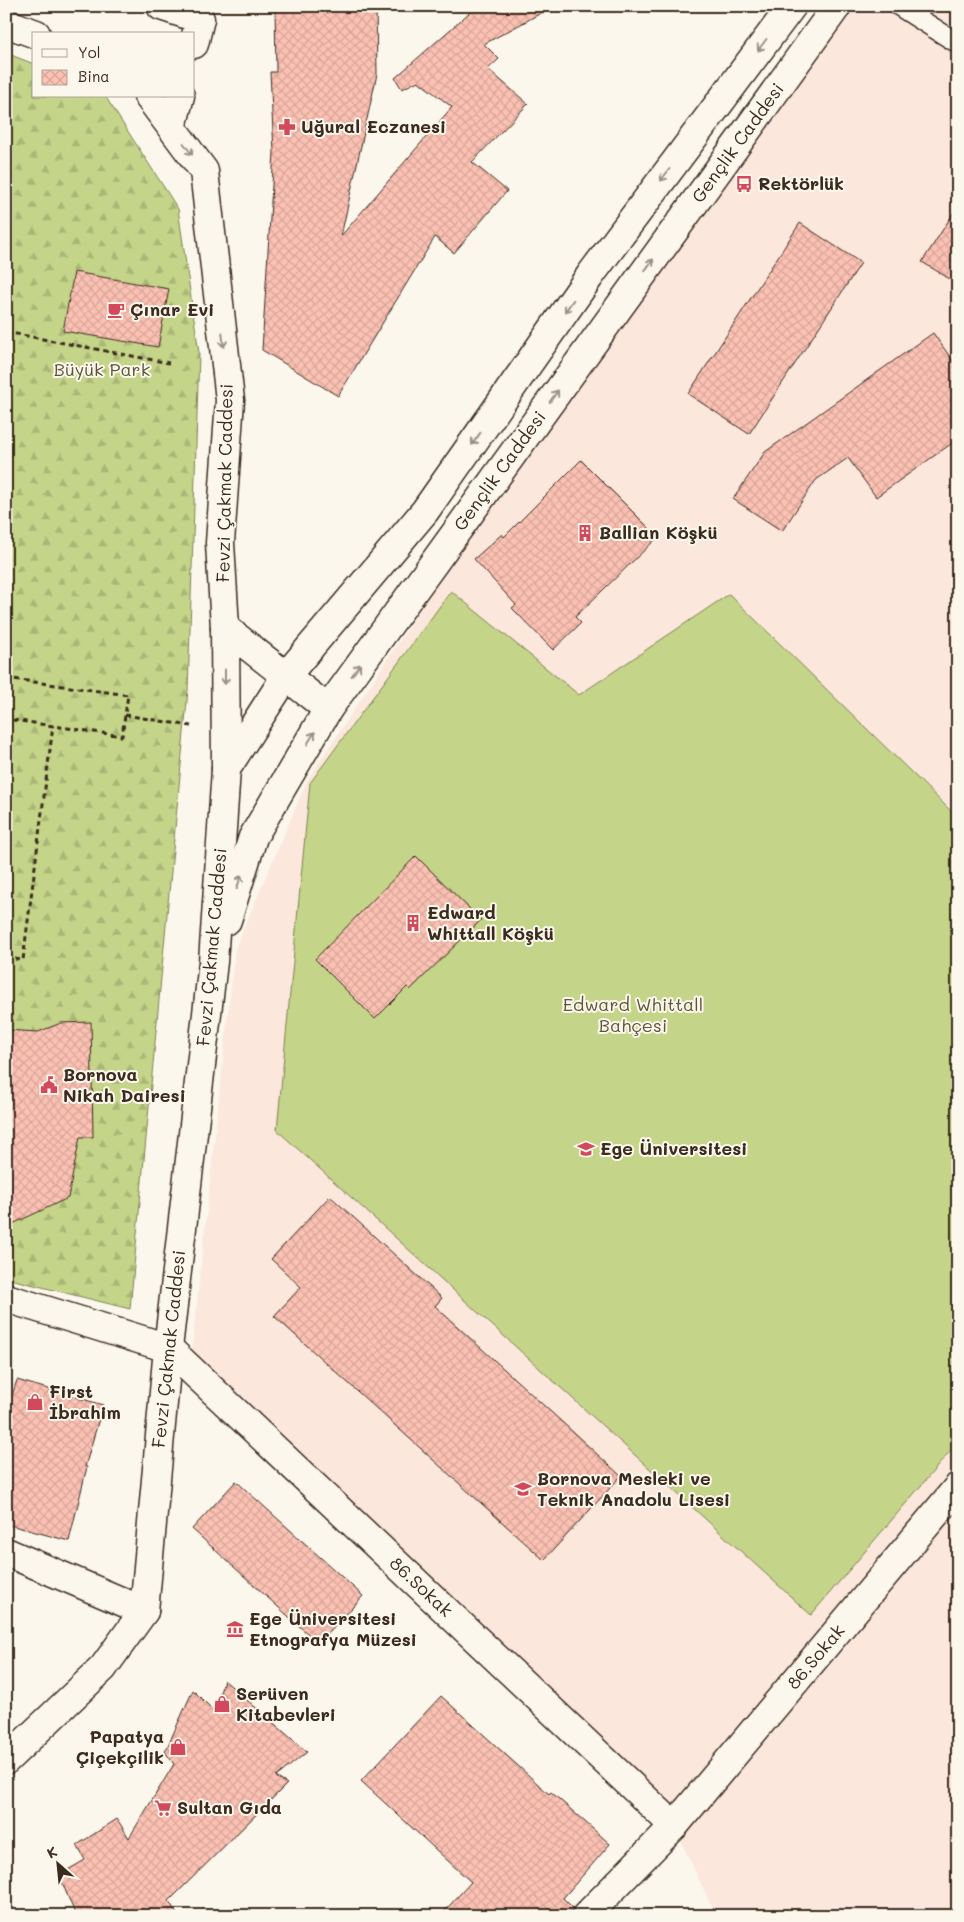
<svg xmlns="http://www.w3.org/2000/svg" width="964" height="1922" viewBox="0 0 964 1922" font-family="Mali,sans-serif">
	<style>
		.built { fill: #fbe7db }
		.forest { fill: url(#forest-firs); stroke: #808054 }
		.garden { fill: #c4d589; stroke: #808054 }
		.building { fill: url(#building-cross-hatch); stroke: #3b2a1e }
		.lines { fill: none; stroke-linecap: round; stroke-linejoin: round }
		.service-casing { stroke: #3b2a1e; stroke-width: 22 }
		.minor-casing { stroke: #3b2a1e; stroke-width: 31 }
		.secondary-casing { stroke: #3b2a1e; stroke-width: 31 }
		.path { stroke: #3b2a1e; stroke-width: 3; stroke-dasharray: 5 4; stroke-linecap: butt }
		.service { stroke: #fbf7ec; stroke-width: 19 }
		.minor { stroke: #fbf7ec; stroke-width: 28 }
		.secondary { stroke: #fbf7ec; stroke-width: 28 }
		.oneway { stroke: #9b9085 }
		.labels { text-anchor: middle; stroke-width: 4; stroke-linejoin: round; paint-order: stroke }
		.poi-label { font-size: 18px; font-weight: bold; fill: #3b2a1e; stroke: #fbf7ec; text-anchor: start }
		.street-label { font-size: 18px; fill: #3b2a1e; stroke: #fbf7ec }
		.park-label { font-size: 18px; fill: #5d5539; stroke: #fbf7ec }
	</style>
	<defs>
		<pattern id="forest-firs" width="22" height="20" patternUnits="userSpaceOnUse" patternTransform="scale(1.25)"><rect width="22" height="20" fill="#c4d589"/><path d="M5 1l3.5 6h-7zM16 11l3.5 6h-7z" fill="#a9b776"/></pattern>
		<pattern id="building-cross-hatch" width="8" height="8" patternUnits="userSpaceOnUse" patternTransform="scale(1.25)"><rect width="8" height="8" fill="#fbc1b3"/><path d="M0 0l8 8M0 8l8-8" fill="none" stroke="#d8a69a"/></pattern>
	</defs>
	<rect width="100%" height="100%" fill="#fbf7ec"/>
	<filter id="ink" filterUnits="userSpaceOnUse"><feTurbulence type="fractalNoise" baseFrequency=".02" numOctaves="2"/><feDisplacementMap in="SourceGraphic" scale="10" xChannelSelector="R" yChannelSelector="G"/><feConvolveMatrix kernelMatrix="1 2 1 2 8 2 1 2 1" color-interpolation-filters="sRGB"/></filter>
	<g filter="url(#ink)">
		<polygon class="built" points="850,6 958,6 958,1916 716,1916 674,1826 192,1350 235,949 308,779 432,592"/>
		<polygon class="forest" points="6,53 34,64 34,96 105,96 178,209 199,353 188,690 130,1309 6,1278"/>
		<polygon class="garden" points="451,591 579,695 729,594 958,818 958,1442 811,1615 277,1130 310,783"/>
		<g class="building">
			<polygon points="275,6 376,6 377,74 341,236 452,107 418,81 402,89 395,78 477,6 554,6 484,44 499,59 488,69 528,104 472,162 507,191 454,253 435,237 338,396 262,350 274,152 270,72 276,72"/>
			<polygon points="958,206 958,284 922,262"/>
			<polygon points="800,223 861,263 749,434 688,394"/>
			<polygon points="74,272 169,289 158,347 63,331"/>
			<polygon points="933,333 958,368 958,439 876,497 848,458 816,480 782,531 733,499 765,452"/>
			<polygon points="581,460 658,537 575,617 581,623 553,650 512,608 516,605 474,559 502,534 504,537"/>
			<polygon points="416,856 481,920 410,990 407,987 375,1019 315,959"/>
			<polygon points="91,1022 93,1137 80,1137 68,1198 6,1227 6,1030 38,1032 61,1023"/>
			<polygon points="330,1196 442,1298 435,1306 621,1476 544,1560 274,1316 301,1287 271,1259"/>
			<polygon points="17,1380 103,1405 85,1467 87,1467 69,1541 6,1524 6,1414"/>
			<polygon points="236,1481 363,1596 319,1644 192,1529"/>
			<polygon points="224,1680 307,1752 276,1777 287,1784 169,1901 178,1916 76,1916 59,1875 85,1860 77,1845 117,1819 129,1838 174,1764 165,1752 193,1690 214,1711"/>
			<polygon points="441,1696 549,1794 551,1792 610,1844 563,1898 573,1908 571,1916 440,1916 471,1882 361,1781"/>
		</g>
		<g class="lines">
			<g class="service-casing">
				<polyline id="service" points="899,6 954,41 958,41"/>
			</g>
			<g class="minor-casing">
				<g id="minor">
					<polyline points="6,1298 168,1348 674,1826 586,1916"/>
					<polyline points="6,1552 144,1611"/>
					<polyline points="674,1826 958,1487"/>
				</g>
			</g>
			<g class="secondary-casing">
				<g id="secondary">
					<polyline points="161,6 200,19 194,44"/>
					<polyline points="6,23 36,34"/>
					<polyline points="172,127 180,96"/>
					<polyline points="225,628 328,709"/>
					<polyline points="226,769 286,676 425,511 592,273 792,6"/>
					<polyline points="227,920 253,837 328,709 837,6"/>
					<polyline points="6,1760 103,1668 144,1611 168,1348 213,962 226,769 225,628 220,543 230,400 204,171 148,96"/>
				</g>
			</g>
			<g class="path">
				<polyline points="6,332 169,363"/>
				<polyline points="6,678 128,695 122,736 6,719"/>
				<polyline points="125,715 191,726"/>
				<polyline points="6,958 23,960 53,726"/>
			</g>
			<use href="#service" class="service"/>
			<use href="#minor" class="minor"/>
			<use href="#secondary" class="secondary"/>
		</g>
		<defs><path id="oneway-shaft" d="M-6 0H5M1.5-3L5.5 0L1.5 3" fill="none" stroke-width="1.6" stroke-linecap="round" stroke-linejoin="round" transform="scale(1.25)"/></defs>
		<g class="oneway">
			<use href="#oneway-shaft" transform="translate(762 45) rotate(127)"/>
			<use href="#oneway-shaft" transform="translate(188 149) rotate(53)"/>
			<use href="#oneway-shaft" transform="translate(665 175) rotate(127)"/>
			<use href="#oneway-shaft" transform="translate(649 265) rotate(-54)"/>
			<use href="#oneway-shaft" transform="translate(569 306) rotate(125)"/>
			<use href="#oneway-shaft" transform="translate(223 340) rotate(84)"/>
			<use href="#oneway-shaft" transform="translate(554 396) rotate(-54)"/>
			<use href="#oneway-shaft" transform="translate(476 439) rotate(125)"/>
			<use href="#oneway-shaft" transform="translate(356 670) rotate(-54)"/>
			<use href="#oneway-shaft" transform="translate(225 677) rotate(90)"/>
			<use href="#oneway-shaft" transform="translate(311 738) rotate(-59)"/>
			<use href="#oneway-shaft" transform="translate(239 882) rotate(-72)"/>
		</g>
	</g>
	<defs>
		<g id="pharmacy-bare" transform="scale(1.35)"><path d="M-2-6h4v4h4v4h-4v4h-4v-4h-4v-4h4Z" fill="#d1495b" stroke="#fbf7ec" stroke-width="2.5" paint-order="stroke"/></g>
		<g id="bus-bare" transform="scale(1.35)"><path d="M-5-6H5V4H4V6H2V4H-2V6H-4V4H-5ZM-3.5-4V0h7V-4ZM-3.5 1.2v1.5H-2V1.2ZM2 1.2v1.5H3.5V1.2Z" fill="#d1495b" stroke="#fbf7ec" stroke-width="2.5" paint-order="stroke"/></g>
		<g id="cafe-bare" transform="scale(1.35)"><path d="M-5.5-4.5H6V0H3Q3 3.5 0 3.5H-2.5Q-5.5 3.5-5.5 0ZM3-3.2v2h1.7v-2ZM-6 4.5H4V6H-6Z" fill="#d1495b" stroke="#fbf7ec" stroke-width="2.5" paint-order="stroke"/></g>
		<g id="building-bare" transform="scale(1.35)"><path d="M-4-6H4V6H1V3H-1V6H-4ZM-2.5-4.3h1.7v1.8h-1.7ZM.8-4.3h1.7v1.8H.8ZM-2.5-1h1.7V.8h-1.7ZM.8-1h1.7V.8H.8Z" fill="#d1495b" stroke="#fbf7ec" stroke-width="2.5" paint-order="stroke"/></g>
		<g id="civic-bare" transform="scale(1.35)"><path d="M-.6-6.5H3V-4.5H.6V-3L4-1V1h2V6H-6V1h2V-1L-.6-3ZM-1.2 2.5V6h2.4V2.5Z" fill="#d1495b" stroke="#fbf7ec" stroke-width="2.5" paint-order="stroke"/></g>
		<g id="university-bare" transform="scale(1.35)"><path d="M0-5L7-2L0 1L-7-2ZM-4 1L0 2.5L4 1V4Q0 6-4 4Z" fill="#d1495b" stroke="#fbf7ec" stroke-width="2.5" paint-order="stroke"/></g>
		<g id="shop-bare" transform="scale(1.35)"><path d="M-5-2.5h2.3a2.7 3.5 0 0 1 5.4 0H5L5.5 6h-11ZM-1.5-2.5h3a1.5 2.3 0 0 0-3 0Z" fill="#d1495b" stroke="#fbf7ec" stroke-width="2.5" paint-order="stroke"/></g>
		<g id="school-bare" transform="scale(1.35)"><path d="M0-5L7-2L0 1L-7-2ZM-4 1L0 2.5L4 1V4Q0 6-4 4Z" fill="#d1495b" stroke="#fbf7ec" stroke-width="2.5" paint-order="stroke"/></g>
		<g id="museum-bare" transform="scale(1.35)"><path d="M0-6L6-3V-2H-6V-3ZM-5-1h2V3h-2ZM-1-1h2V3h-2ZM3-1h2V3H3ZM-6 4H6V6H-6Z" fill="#d1495b" stroke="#fbf7ec" stroke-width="2.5" paint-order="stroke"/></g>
		<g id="supermarket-bare" transform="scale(1.35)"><path d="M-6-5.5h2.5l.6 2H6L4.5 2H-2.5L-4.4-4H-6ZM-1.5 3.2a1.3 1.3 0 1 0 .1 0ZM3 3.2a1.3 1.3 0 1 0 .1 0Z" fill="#d1495b" stroke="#fbf7ec" stroke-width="2.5" paint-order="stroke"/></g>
	</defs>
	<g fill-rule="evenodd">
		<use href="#pharmacy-bare" x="287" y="127"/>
		<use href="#bus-bare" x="744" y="184"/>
		<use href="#cafe-bare" x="116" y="310"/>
		<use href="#building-bare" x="585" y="533"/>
		<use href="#building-bare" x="413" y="923"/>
		<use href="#civic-bare" x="49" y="1085"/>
		<use href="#university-bare" x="586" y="1149"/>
		<use href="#shop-bare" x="35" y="1402"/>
		<use href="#school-bare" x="523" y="1489"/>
		<use href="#museum-bare" x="235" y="1629"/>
		<use href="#shop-bare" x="222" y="1704"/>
		<use href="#shop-bare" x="178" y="1747"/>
		<use href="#supermarket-bare" x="163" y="1808"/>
	</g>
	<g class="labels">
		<g class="poi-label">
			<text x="301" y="133">Uğural Eczanesi</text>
			<text x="758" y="190">Rektörlük</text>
			<text x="130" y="316">Çınar Evi</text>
			<text x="599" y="539">Ballian Köşkü</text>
			<text x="427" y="919">Edward<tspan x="427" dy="21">Whittall Köşkü</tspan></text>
			<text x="63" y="1081">Bornova<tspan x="63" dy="21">Nikah Dairesi</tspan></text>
			<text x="600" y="1155">Ege Üniversitesi</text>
			<text x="49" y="1398">First<tspan x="49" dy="21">İbrahim</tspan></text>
			<text x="537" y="1485">Bornova Mesleki ve<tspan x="537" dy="21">Teknik Anadolu Lisesi</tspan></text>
			<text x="249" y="1625">Ege Üniversitesi<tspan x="249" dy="21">Etnografya Müzesi</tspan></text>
			<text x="236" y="1700">Serüven<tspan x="236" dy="21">Kitabevleri</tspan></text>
			<text x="164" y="1743" text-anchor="end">Papatya<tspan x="164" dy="21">Çiçekçilik</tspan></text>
			<text x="177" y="1814">Sultan Gıda</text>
		</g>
		<g class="street-label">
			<text transform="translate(738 143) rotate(-54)" y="6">Gençlik Caddesi</text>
			<text transform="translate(500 471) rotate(-54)" y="6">Gençlik Caddesi</text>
			<text transform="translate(225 483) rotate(-89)" y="6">Fevzi Çakmak Caddesi</text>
			<text transform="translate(212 947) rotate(-85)" y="6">Fevzi Çakmak Caddesi</text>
			<text transform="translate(169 1349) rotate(-84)" y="6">Fevzi Çakmak Caddesi</text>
			<text transform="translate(421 1587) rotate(43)" y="6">86.Sokak</text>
			<text transform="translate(816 1657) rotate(-50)" y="6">86.Sokak</text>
		</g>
		<g class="park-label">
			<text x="102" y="376">Büyük Park</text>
			<text x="633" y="1011">Edward Whittall<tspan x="633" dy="21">Bahçesi</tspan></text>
		</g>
	</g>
	<rect width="964" height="1922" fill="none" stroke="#fbf7ec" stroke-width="25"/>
	<rect x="12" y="12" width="939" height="1897" fill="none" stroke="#3b2a1e" stroke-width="2" filter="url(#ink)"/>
	<rect x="32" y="32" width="162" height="65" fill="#fbf7ec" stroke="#aea59a"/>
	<rect x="42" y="49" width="25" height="8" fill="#fbf7ec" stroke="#aea59a"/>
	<text x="78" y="58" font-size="15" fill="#3b2a1e">Yol</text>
	<rect x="42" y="70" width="25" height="15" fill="url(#building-cross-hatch)" stroke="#aea59a"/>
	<text x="78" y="82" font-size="15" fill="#3b2a1e">Bina</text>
	<g transform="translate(58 1864) rotate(333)" stroke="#fbf7ec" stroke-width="4" paint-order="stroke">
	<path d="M0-4L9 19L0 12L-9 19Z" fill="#3b2a1e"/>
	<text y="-8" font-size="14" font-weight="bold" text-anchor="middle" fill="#3b2a1e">K</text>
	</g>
</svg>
